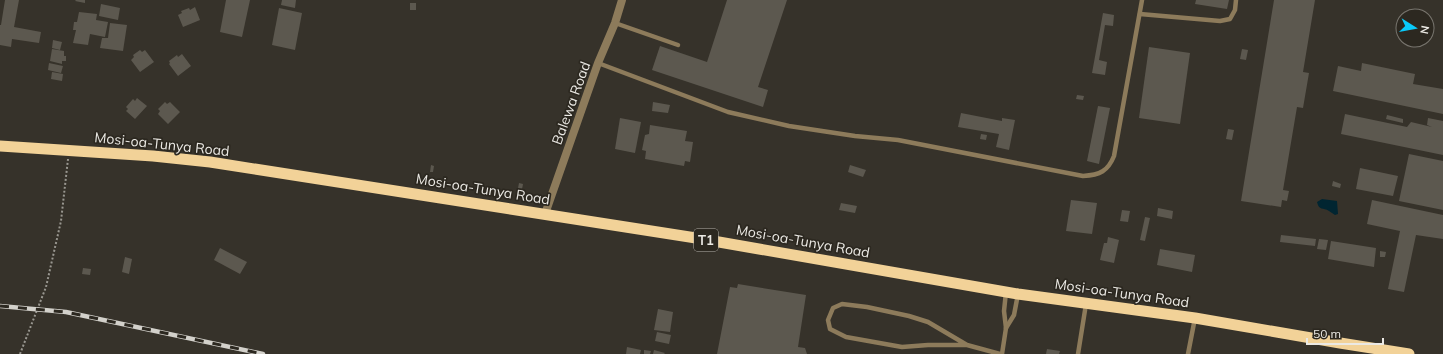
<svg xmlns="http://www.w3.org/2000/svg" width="1443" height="354" viewBox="0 0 1443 354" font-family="Mulish,sans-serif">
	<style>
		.water { fill: #012531 }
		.building { fill: #5c584f }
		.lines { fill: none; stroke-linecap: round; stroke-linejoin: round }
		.path { stroke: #999790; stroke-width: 2; stroke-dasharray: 2 2; stroke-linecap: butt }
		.service { stroke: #8d7b5b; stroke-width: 4.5 }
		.minor { stroke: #8d7b5b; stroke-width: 8 }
		.trunk { stroke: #f2d298; stroke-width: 11 }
		.rail-casing { stroke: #d3d1cb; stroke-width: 4.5 }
		.rail { stroke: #2c2820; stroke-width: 3; stroke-dasharray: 9; stroke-linecap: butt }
		.labels { text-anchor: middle; stroke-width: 3.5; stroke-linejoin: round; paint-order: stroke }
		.shield { fill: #2c2820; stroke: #b2afa9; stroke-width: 1 }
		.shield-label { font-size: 13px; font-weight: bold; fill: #ebe9e4 }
		.street-label { font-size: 14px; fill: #ebe9e4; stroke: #2c2820 }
	</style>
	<rect width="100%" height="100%" fill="#36322a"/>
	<path class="water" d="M 1322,199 L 1337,201 L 1338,214 L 1335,215 C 1333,214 1331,212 1329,211 C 1323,207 1319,211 1317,202 Z"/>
	<g class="building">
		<polygon points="5,0 19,0 14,27 41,32 39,43 12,39 11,47 0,45 0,25 1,25"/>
		<polygon points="76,0 85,0 85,3 75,1"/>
		<polygon points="226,0 250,0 242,37 220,32"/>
		<polygon points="282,0 296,0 295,8 281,5"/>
		<polygon points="727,0 787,0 758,87 768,90 763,107 652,70 660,46 707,62"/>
		<polygon points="1196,0 1229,0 1227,9 1195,4"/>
		<polygon points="1274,0 1315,0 1303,72 1309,73 1303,108 1297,107 1283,190 1289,191 1287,201 1282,200 1281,207 1241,201"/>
		<rect x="410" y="3" width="6" height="7"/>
		<polygon points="101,4 120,8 118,20 99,16"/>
		<polygon points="195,7 200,20 183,27 178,15 182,13 181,11 189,8 190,10"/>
		<polygon points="279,8 302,13 295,50 272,45"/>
		<polygon points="79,12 97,14 96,20 108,22 105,37 90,34 88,45 73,43 76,30 73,30 74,22 77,22"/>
		<polygon points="1103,13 1114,15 1113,26 1105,25 1099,60 1107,62 1105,75 1092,73"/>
		<polygon points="110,23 127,25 123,51 100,48 102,38 108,38"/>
		<polygon points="53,40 62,42 60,50 52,48"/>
		<polygon points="1149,47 1190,53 1180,124 1139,118"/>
		<polygon points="52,49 64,51 64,56 66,56 66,61 62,61 62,64 50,61"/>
		<polygon points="1242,49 1248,50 1246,60 1240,59"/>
		<polygon points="140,50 142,52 145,50 154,62 140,72 131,60 134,57 133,55"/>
		<polygon points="182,54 191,66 178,76 169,64 170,63 169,61 177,55 178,57"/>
		<polygon points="49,63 63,66 61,73 48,70"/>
		<polygon points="1362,63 1415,74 1413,84 1443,89 1443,114 1333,91 1338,66 1361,71"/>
		<polygon points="52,72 63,74 62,81 51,79"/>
		<polygon points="1077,95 1084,96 1083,100 1076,99"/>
		<polygon points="137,98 147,106 135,119 126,111 128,109 126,107 133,99 135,101"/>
		<polygon points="165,102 167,104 170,102 180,112 168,124 158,114 160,111 158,109"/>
		<polygon points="653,102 670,105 668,113 652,111"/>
		<polygon points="1098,106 1110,108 1099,164 1087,161"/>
		<polygon points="961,113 1002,121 1002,118 1015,120 1009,150 996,147 999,134 958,127"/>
		<polygon points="1345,114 1407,127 1411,122 1432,127 1427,125 1428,118 1443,121 1443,155 1341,134"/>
		<polygon points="1387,115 1403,119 1403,123 1386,119"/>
		<polygon points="620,118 641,122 635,153 615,149"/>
		<polygon points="650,125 687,131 685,141 693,142 690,162 685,161 684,166 645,159 646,151 642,150 645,135 649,134"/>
		<polygon points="1228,129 1234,130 1232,140 1226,139"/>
		<polygon points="981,134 987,135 986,140 980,139"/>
		<polygon points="1409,154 1443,161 1443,210 1399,201"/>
		<polygon points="431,165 434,166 433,172 430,172"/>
		<polygon points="850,165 866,170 863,177 848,172"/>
		<polygon points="1360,168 1398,176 1393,196 1356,189"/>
		<polygon points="1333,181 1341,184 1340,188 1332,186"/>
		<polygon points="519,183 523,184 521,195 517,194"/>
		<polygon points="1071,200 1097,203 1092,234 1066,231"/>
		<polygon points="1372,200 1443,215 1443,239 1416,235 1404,292 1388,289 1400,231 1367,224"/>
		<polygon points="841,203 857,206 855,213 839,210"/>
		<polygon points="1158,208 1173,211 1172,219 1157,216"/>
		<polygon points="1122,210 1130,211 1128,222 1120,221"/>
		<polygon points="1145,217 1150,218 1145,241 1140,240"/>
		<polygon points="1281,235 1316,239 1315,246 1280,242"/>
		<polygon points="1108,237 1119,240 1114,263 1100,260 1104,243 1107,243"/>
		<polygon points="1319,239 1328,240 1326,250 1317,249"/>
		<polygon points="1331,241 1376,248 1374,267 1328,259"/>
		<polygon points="220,248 247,262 240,274 214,260"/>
		<polygon points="1160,249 1195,255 1192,272 1157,265"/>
		<polygon points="1380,251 1386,252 1385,257 1380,257"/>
		<polygon points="125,257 132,259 129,274 122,272"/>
		<polygon points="83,268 91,269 90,275 82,274"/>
		<polygon points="738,284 806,295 798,347 805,348 807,354 717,354 730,287 737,288"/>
		<polygon points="658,309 673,312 670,332 654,330"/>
		<polygon points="657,332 671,335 669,344 655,341"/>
		<polygon points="627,347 641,350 640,354 626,354"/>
		<polygon points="1047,349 1060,351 1059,354 1046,354"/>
		<polygon points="644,350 651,351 650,354 644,354"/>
		<polygon points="654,350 665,353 664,354 653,354"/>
	</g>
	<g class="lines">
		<polyline class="path" points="20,354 46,287 61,221 68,159"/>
		<g class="service">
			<polyline points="1140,14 1220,21 1230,19 1235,10 1236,0"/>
			<polyline points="615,23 678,45"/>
			<path d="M 598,63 L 728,112 L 789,126 L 855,136 L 898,140 L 1083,176 C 1100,175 1108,171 1114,156 L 1142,0"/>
			<polyline points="1006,328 1014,315 1018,294"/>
			<polyline points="967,345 928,345 902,347 846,337 830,329 828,320 833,308 842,304 867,307 909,316 928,322 967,345 1000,354"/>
			<polyline points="1002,354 1006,328 1004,311 1006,292"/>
			<polyline points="1078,354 1086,304"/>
			<polyline points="1188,354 1195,318"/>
		</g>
		<polyline class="minor" points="545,214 598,63 615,23 622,0"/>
		<polyline class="trunk" points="0,146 153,156 210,162 696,238 1018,294 1195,318 1340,343 1409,354"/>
		<g class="rail-casing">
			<polyline id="rail" points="0,306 66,312 263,354"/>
		</g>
		<use href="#rail" class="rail"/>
	</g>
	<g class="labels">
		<rect class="shield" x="694" y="229" width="24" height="22" rx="3"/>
		<g class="shield-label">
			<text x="706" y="245">T1</text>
		</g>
		<g class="street-label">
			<text transform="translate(571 103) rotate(-70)" y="5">Balewa Road</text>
			<text transform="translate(162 144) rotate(6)" y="5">Mosi-oa-Tunya Road</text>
			<text transform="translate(483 189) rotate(9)" y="5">Mosi-oa-Tunya Road</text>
			<text transform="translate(803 241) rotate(10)" y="5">Mosi-oa-Tunya Road</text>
			<text transform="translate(1122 293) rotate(8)" y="5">Mosi-oa-Tunya Road</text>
		</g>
	</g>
	<g transform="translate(1415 28) rotate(101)"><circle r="19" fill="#2c2820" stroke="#78756e"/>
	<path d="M0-3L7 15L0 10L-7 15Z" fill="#0acafa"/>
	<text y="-6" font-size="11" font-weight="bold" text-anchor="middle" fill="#ebe9e4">N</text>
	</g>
	<path d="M1307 338v6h76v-6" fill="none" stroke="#ebe9e4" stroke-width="2"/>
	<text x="1313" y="338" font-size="12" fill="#ebe9e4" stroke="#2c2820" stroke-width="3" paint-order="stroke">50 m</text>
</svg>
